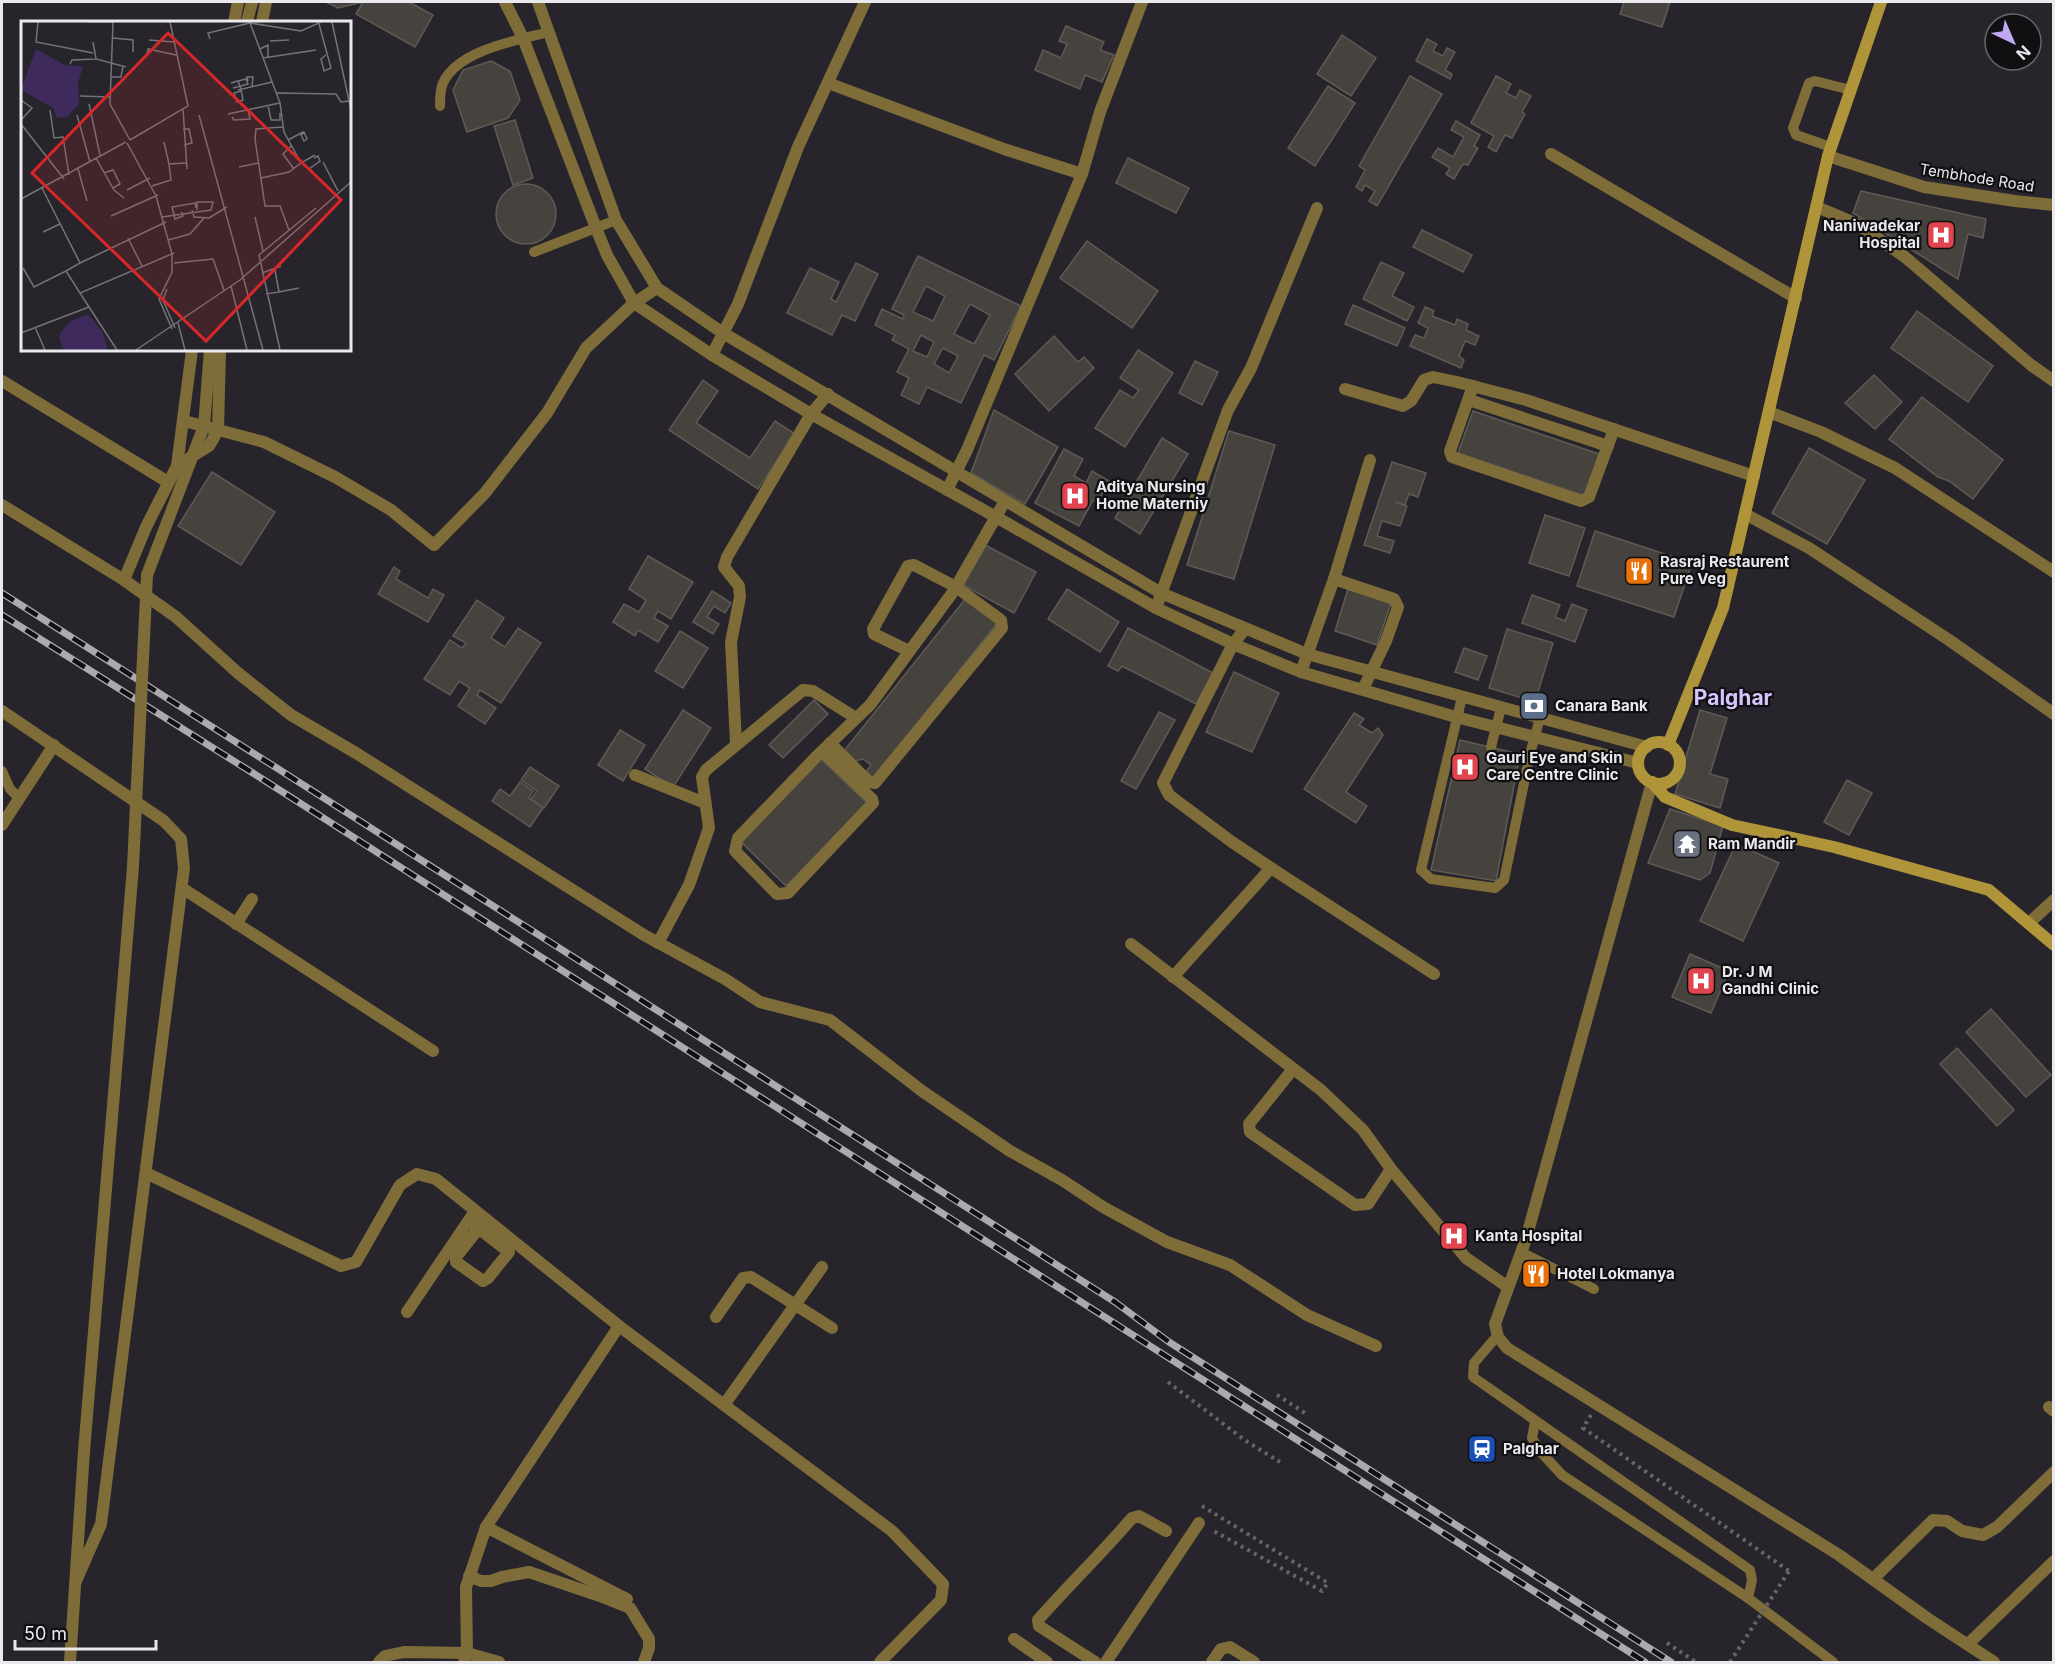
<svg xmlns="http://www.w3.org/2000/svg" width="2055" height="1664" viewBox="0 0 2055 1664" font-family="Inter,sans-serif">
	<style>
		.building { fill: #46423d; stroke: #5f5a55; stroke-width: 1.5; fill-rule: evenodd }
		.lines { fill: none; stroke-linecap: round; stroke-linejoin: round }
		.path { stroke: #66656a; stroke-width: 4; stroke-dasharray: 3 4.5; stroke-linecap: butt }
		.service { stroke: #7e6d38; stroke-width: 10 }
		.minor { stroke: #7e6d38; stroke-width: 12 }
		.tertiary { stroke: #7e6d38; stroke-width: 12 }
		.secondary { stroke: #b0943a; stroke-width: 12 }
		.rail-casing { stroke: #abaaae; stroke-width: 7 }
		.rail { stroke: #100f11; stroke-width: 4.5; stroke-dasharray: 14; stroke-linecap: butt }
		.path-bridge { stroke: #66656a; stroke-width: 4; stroke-dasharray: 3 4.5; stroke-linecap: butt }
		.tertiary-bridge { stroke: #7e6d38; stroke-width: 12 }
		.labels { text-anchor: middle; stroke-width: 4.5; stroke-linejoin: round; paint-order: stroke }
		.street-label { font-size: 15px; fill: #eae9ed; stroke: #100f11 }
		.poi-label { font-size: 15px; font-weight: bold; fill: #eae9ed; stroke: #100f11; text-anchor: start }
		.district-label { font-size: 21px; font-weight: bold; fill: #d6c5fe; stroke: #100f11 }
		.inset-road { fill: none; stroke: #757379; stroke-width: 1.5 }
		.view { fill: #d62828; fill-opacity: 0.15; stroke: #d62828; stroke-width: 3 }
		.inset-edge { fill: none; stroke: #eae9ed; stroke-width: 3 }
	</style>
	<rect width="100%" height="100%" fill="#27252b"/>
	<g class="building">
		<polygon points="326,2 409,2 433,15 415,47 356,14 363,2 338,8"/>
		<polygon points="1624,2 1670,2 1662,27 1620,14"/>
		<polygon points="1066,26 1104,42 1100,50 1114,55 1102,82 1085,75 1080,89 1035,70 1043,50 1061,58 1067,44 1059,41"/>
		<polygon points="1342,35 1376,58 1351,96 1317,74"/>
		<polygon points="1427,39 1437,44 1433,51 1443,56 1447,48 1455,52 1445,70 1452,74 1450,79 1416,61"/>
		<polygon points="491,61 510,71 520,100 508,118 467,132 453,90 463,70"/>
		<polygon points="1410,76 1442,94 1377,206 1369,201 1375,191 1365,185 1362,191 1356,187 1365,170 1359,166"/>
		<polygon points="1496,76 1511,84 1506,93 1516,98 1520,90 1531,96 1522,112 1525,114 1512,138 1505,135 1496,152 1488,147 1494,136 1471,123"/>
		<polygon points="1328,86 1355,103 1315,166 1288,148"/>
		<polygon points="515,120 533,178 513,185 494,126"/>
		<polygon points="1456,121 1480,135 1474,146 1478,148 1468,165 1463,164 1454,179 1446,174 1450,168 1432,157 1438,148 1453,157 1464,137 1451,130"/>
		<polygon points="1128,158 1189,188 1176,213 1116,183"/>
		<circle cx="526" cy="214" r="30"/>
		<polygon points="1861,191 1986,219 1983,238 1968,234 1958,279 1853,213"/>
		<polygon points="1422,230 1472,255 1463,272 1413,247"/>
		<polygon points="1087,241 1158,291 1132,328 1060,278"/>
		<path d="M 918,256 L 1021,306 L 994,360 L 984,355 L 961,403 L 927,387 L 919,404 L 901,395 L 909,378 L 897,372 L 909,349 L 892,340 L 895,335 L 875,325 L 882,309 L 903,319 L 904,315 L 892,309 ZM 926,286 L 945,296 L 933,321 L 913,312 ZM 970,304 L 990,315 L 974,344 L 954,334 ZM 921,335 L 934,342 L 927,357 L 913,351 ZM 943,348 L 958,356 L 949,373 L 934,364 Z"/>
		<polygon points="1381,262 1404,273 1392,296 1414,307 1407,321 1363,299"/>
		<polygon points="856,263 878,274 855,321 842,315 832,335 787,313 810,268 839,282 831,299 836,302"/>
		<polygon points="1353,305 1405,328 1397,346 1345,324"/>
		<polygon points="1425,307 1434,311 1432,316 1455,325 1457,319 1468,324 1466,330 1479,336 1475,345 1465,341 1459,356 1464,360 1461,368 1410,346 1415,335 1424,338 1428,328 1418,323"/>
		<polygon points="1917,311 1993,366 1968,402 1891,348"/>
		<polygon points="1054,336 1078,362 1084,357 1094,368 1049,411 1015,374"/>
		<polygon points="1138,350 1173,373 1125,447 1095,428 1120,390 1133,398 1139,390 1120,378"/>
		<polygon points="1195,361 1218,372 1202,405 1179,393"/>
		<polygon points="1874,375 1902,402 1875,429 1845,403"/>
		<polygon points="703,380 718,391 696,423 750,458 775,421 795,434 758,489 669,430"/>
		<polygon points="1922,397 2003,460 1973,499 1949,481 1938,477 1889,439"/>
		<polygon points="994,410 1058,447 1025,504 971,473"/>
		<polygon points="1473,411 1599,454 1585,496 1458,453"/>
		<polygon points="1229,431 1275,445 1234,579 1187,565"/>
		<polygon points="1162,438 1188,454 1140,534 1115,518"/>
		<polygon points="1809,448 1865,480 1827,544 1772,513"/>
		<polygon points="1064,449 1083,459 1074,476 1086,483 1092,471 1109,481 1097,503 1093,500 1079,526 1035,503"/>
		<polygon points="1392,462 1426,473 1418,497 1409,494 1405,505 1395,502 1407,506 1400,526 1382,521 1377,536 1394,541 1390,553 1364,545"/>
		<polygon points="212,472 275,512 241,565 178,526"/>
		<polygon points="1545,515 1585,528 1569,576 1529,563"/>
		<polygon points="1595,531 1692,563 1674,617 1577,586"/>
		<polygon points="985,545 1036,572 1014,613 963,585"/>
		<polygon points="648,556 693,582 671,619 658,611 654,618 668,626 658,642 638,630 635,636 613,622 624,604 639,612 646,600 629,589"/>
		<polygon points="394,567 400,571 396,579 428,598 433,589 444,595 428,622 378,594"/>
		<polygon points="1067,589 1119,622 1100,652 1048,619"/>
		<polygon points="1348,589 1391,603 1377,645 1335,631"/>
		<polygon points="712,591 731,603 725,613 714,606 707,617 719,624 713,634 693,622"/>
		<polygon points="1532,595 1560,605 1555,617 1565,621 1572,604 1587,610 1575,642 1522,623"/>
		<polygon points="966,598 997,623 873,780 866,772 871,765 863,759 855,761 843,752"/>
		<polygon points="477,600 504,618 491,638 505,647 518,628 541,643 501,703 480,690 477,695 496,708 485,724 458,706 470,688 459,681 450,695 424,679 450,640 462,648 466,643 453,636"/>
		<polygon points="1128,628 1213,673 1196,704 1122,666 1118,671 1108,666"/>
		<polygon points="1507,629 1553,643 1535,702 1489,688"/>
		<polygon points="680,631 708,648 683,688 655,671"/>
		<polygon points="1464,648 1487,656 1478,680 1455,672"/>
		<polygon points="1234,672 1279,693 1252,752 1206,732"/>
		<polygon points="814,700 828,714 783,758 769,745"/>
		<polygon points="683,710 711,728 673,787 645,769"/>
		<polygon points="1700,710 1727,718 1710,774 1728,779 1720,808 1675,794"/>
		<polygon points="1159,712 1175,720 1136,789 1121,781"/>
		<polygon points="1354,713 1364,719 1359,725 1372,733 1378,728 1383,735 1346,792 1367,806 1356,823 1304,789"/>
		<polygon points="620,730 645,745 623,781 598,765"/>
		<polygon points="1460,740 1520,754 1496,881 1431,870"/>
		<polygon points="820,758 867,803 786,886 740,841"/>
		<polygon points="530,767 559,786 544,808 531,799 537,791 521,780"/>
		<polygon points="1847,780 1872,793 1849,835 1824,822"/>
		<polygon points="520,782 533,791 529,798 543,808 530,827 492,801 500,789 510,796"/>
		<polygon points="1670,809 1723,826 1710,873 1700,880 1648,863"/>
		<polygon points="1736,844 1779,863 1743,941 1700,921"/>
		<polygon points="1690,954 1729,971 1711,1013 1672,997"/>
		<polygon points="1991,1009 2051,1075 2026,1097 1966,1032"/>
		<polygon points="1957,1048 2014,1110 1997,1126 1940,1064"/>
	</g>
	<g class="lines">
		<g class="path">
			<polyline points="1168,1382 1246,1441 1280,1462"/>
			<polyline points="1277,1395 1305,1413"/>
			<polyline points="1591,1415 1583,1428 1789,1571"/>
			<polyline points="1202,1506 1328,1583 1322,1591 1212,1530"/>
			<polyline points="1667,1643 1696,1662"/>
		</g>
		<g class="service">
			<path d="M 440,106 C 440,99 440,89 443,83 C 458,50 518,40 549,32"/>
			<polyline points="1831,147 1796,135 1793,128 1809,83 1815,81 1851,90"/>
			<polyline points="534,252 616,220"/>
			<polyline points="1462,697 1421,870 1431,879 1495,888 1504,880 1530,754 1540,718"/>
			<polyline points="1491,747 1501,708"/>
			<polyline points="2,771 10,789 19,798"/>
			<polyline points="1521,1252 1594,1289"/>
			<polyline points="1497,1336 1474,1363 1473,1377 1750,1570 1752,1580 1748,1598"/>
			<polyline points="1535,1422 1532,1438 1540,1451 1562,1475 1748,1598 1833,1662"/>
		</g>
		<g class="minor">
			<polyline points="234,22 238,2"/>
			<polyline points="262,22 266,2"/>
			<polyline points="828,83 1004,149 1082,174"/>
			<polyline points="1551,154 1796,298"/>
			<polyline points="1817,207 1857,224 1905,257 2031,365 2054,381"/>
			<polyline points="712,355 738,304 798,147 865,2"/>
			<polyline points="2,381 168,482"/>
			<polyline points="1473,386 1450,451 1452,457 1581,501 1589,497 1614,429"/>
			<polyline points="1345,389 1403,406 1411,401 1424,380 1433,377 1457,382 1526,400 1754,476"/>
			<polyline points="1469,400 1608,446"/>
			<polyline points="1769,412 1821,432 1895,468 2054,572"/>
			<polyline points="184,421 264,442 335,477 391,510 434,545 485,493 547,413 586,348 634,303 657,288"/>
			<polyline points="188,459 209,446 218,430 220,350"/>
			<polyline points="947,490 967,450 1082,174 1100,112 1142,2"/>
			<polyline points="2,505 124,580 176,617 238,673 291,715 356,753 644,935 725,979 760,1002 830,1020 922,1091 1010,1151 1062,1180 1103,1207 1167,1242 1230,1265 1307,1315 1376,1346"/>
			<polyline points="1745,514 1809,548 1949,640 2054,714"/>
			<polyline points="1334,579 1394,599 1398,607 1386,641 1363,689"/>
			<polyline points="124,580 146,527 177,466 192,350"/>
			<polyline points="1156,608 1228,410 1251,368 1317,208"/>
			<polyline points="1301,672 1334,579 1370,460"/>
			<polyline points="2,711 164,821 181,839 184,868 101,1524 76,1581"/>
			<polyline points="736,743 731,642 740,597 739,586 724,567 727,557 811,414 828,394"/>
			<polyline points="830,743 869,782 875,783 1002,628 1001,620 956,587 914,565 908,566 873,629 874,634 909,651"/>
			<polyline points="822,751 872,799 873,803 788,893 777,894 735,851 738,838 817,756 870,705 953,592 1005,501"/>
			<polyline points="635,775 705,803"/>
			<polyline points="2,825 54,745"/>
			<polyline points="1271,868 1434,974"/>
			<polyline points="182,888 433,1051"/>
			<polyline points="2029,923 2054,900"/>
			<polyline points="236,924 252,899"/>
			<polyline points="658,943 689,885 709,828 702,777 706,770 803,690 813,691 856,718"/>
			<polyline points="1131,944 1321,1090 1363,1130 1391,1169 1466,1258 1508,1287"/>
			<polyline points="1173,977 1271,868 1232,842 1169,795 1163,783 1233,644 1245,629"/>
			<polyline points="1293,1069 1249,1124 1250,1132 1355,1205 1368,1204 1391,1169"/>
			<polyline points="146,1173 341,1266 356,1262 400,1185 417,1174 436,1179 619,1326 892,1531 943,1584 941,1600 880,1662"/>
			<polyline points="469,1221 509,1252 488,1278 483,1281 456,1262 456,1257 479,1228"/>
			<polyline points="407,1312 473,1214"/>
			<polyline points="716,1317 743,1278 751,1277 832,1328"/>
			<polyline points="724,1405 822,1267"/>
			<polyline points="2049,1407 2054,1411"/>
			<polyline points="486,1527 627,1599"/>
			<polyline points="469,1576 481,1581 491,1581 502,1577 529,1572 600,1596 630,1608 649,1639 649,1648 644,1662"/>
			<polyline points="1873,1579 1933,1520 1947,1521 1962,1531 1983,1535 1997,1527 2054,1472"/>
			<polyline points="1014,1639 1047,1662"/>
			<polyline points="1968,1644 2054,1561"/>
			<polyline points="379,1662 385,1656 404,1652 467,1653 466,1587 486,1527 619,1326"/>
			<polyline points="464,1662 467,1653 499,1662"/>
			<path d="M 1095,1662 L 1039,1626 L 1038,1620 C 1069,1585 1102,1553 1132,1518 L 1139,1516 L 1166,1531"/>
			<polyline points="1106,1662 1199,1523"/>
			<polyline points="1212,1662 1221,1649 1230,1647 1254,1662"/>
		</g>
		<g class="tertiary">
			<polyline points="505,2 523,38 596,228 607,255 634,303 712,355 811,414 996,517 1156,608 1233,644 1301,672 1456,717 1638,763"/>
			<polyline points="538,2 616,220 657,288 723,333 1161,593 1307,654 1647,747"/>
			<polyline points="247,22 252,2"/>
			<polyline points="1828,156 1924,187 2015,201 2054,205"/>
			<polyline points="1652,782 1526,1239 1495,1324 1498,1337 1507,1348 1839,1555 1927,1618 1994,1662"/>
			<polyline points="70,1662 84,1451"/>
		</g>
		<g class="secondary">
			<circle cx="1659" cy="763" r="21"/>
			<polyline points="1668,745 1723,608 1828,156 1881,2"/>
			<polyline points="1652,782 1665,797 1732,825 1834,847 1989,890 2054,945"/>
		</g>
		<g class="rail-casing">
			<g id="rail">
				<polyline points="2,593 1115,1302 1169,1342 1671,1662"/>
				<polyline points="2,615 256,775 1645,1662"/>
			</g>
		</g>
		<use href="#rail" class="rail"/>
		<polyline class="path-bridge" points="1730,1662 1789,1571"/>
		<polyline class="tertiary-bridge" points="84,1451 133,867 147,575 204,426 210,350"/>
	</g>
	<defs>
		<g id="hospital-square" transform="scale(1.5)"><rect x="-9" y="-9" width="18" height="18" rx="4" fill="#e0444e" stroke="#100f11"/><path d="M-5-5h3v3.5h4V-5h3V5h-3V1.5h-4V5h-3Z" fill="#fff"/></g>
		<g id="restaurant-square" transform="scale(1.5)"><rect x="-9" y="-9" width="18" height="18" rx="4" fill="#e8710a" stroke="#100f11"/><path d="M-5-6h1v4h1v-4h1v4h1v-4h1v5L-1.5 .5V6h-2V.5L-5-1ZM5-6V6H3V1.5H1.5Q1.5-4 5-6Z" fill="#fff"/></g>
		<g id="bank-square" transform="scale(1.5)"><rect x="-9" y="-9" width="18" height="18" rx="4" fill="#5c6f8a" stroke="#100f11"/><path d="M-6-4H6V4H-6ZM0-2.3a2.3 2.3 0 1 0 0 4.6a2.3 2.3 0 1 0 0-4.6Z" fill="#fff"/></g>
		<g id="temple-square" transform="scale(1.5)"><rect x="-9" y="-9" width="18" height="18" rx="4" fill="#6b7280" stroke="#100f11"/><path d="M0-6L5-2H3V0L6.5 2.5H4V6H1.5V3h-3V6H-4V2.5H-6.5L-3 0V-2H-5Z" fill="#fff"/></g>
		<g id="station-square" transform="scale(1.5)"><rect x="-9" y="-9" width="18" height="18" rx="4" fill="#1a4fb4" stroke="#100f11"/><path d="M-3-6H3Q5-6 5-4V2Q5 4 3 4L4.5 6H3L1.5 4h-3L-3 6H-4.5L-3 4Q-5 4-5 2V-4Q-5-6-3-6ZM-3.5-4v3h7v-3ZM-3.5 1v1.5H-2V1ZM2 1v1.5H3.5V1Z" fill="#fff"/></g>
	</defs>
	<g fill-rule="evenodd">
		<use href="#hospital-square" x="1941" y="235"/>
		<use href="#hospital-square" x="1075" y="496"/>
		<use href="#restaurant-square" x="1639" y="571"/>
		<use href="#bank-square" x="1534" y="706"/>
		<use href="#hospital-square" x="1465" y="767"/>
		<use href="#temple-square" x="1687" y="844"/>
		<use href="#hospital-square" x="1701" y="981"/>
		<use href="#hospital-square" x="1454" y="1236"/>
		<use href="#restaurant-square" x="1536" y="1274"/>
		<use href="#station-square" x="1482" y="1449"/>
	</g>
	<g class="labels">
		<g class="street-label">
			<text transform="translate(1977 178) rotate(9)" y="5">Tembhode Road</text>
		</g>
		<g class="poi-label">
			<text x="1920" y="231" text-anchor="end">Naniwadekar<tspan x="1920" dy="17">Hospital</tspan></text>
			<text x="1096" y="492">Aditya Nursing<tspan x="1096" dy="17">Home Materniy</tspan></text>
			<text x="1660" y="567">Rasraj Restaurent<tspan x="1660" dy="17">Pure Veg</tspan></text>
			<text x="1555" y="711">Canara Bank</text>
			<text x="1486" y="763">Gauri Eye and Skin<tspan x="1486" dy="17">Care Centre Clinic</tspan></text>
			<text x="1708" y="849">Ram Mandir</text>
			<text x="1722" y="977">Dr. J M<tspan x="1722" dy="17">Gandhi Clinic</tspan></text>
			<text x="1475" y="1241">Kanta Hospital</text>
			<text x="1557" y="1279">Hotel Lokmanya</text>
			<text x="1503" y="1454">Palghar</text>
		</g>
		<g class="district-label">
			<text x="1733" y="705">Palghar</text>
		</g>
	</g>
	<g transform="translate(21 21)">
		<rect width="330" height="330" fill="#27252b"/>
		<path d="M 15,28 L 44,44 L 62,46 L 57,61 L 58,83 L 46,96 L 36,97 L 32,87 L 0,69 ZM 67,293 L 82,312 L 86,326 L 84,329 L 43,329 L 38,317 L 40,311 L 50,300 Z" fill="#3f2a5e"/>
		<path class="inset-road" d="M 17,1 L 15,21 L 72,32M 68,1 L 92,1M 92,1 L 89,83 L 109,119M 311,1 L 330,89M 229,2 L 280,10 L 300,1M 298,3 L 310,47 L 303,50 L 300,38 L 305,34M 92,17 L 112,19 L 112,31M 189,18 L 187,12 L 229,2 L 259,82M 128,19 L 153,21M 249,20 L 268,19M 72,21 L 75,38 L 105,46M 239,28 L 247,24 L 247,36M 126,34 L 127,28 L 155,34M 242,37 L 295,29M 49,43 L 51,39 L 75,38M 90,56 L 100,56 L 102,45M 227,60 L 226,56 L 232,56 L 231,65M 210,62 L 217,60 L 220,68 L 222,79 L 216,81 L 213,72 L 220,70M 212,67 L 227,63 L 225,58 L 217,60M 217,69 L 251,61M 256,72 L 315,73 L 320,81 L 328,80M 59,75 L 89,76M 0,79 L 11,87 L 0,99M 68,83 L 79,134M 247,84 L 250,99 L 259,99 L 259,92M 162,88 L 166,148M 29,89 L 33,117 L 42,116 L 48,154M 207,93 L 259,82 L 263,111 L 280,142 L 294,134M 56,94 L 69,141M 178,94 L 242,329M 211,96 L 213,99 L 229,98 L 227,89M 0,103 L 43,158M 262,106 L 235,108 L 234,118 L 244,185 L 259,185 L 268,209M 162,108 L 168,108 L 171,122 L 163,124M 109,119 L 167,85 L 149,1M 267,119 L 282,111 L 283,111 L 286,118 L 283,120 L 280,114 L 283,112M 143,121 L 148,143M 106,122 L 135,175 L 151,233 L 151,251 L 138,278 L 151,308M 270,125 L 262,133 L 273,148M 75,137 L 93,169 L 103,177M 302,141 L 317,170M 218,146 L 238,142M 57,148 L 66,180M 83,152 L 92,149 L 99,163 L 92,167M 240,157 L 268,151 L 280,142 L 288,148 L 299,140 L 297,135 L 293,137M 131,165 L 150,159 L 148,143 L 165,142M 21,167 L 59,242 L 45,250 L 59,272M 106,169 L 129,157M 0,178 L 105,121M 171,189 L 173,196 L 188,197 L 206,186M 161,191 L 162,195 L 154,198 L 151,186 L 174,182 L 175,187M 90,195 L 137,174M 141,196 L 190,189 L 192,181 L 176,181 L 176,189M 234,196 L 242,230M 22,211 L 39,203M 107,217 L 121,245M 147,219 L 169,213 L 183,197M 59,242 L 145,201M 153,242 L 192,238 L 203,269M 2,247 L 13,266 L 45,250M 241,252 L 260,245M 210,265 L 226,329M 146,268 L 142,279 L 154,307M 258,271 L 278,267M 245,273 L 258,271 L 254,249M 68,286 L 59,272 L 153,232M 157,302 L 164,329M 14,306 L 24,329M 0,312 L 68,286 L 96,329M 115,329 L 219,259 L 330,161M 259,329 L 238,234 L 295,187"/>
		<path class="view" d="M 147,12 L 320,179 L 185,320 L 11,152 Z"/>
		<rect width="330" height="330" class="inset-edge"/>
	</g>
	<rect width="2055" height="1664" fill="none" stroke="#eae9ed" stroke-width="6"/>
	<g transform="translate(2013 42) rotate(136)"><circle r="28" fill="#100f11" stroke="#676669" stroke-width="1.5"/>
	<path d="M0-4.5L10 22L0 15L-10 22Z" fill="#c0a8f4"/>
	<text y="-9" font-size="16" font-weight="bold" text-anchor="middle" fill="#eae9ed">N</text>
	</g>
	<path d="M15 1640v9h141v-9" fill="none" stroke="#eae9ed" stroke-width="3"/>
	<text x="24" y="1640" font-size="18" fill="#eae9ed" stroke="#100f11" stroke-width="4.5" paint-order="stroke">50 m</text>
</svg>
